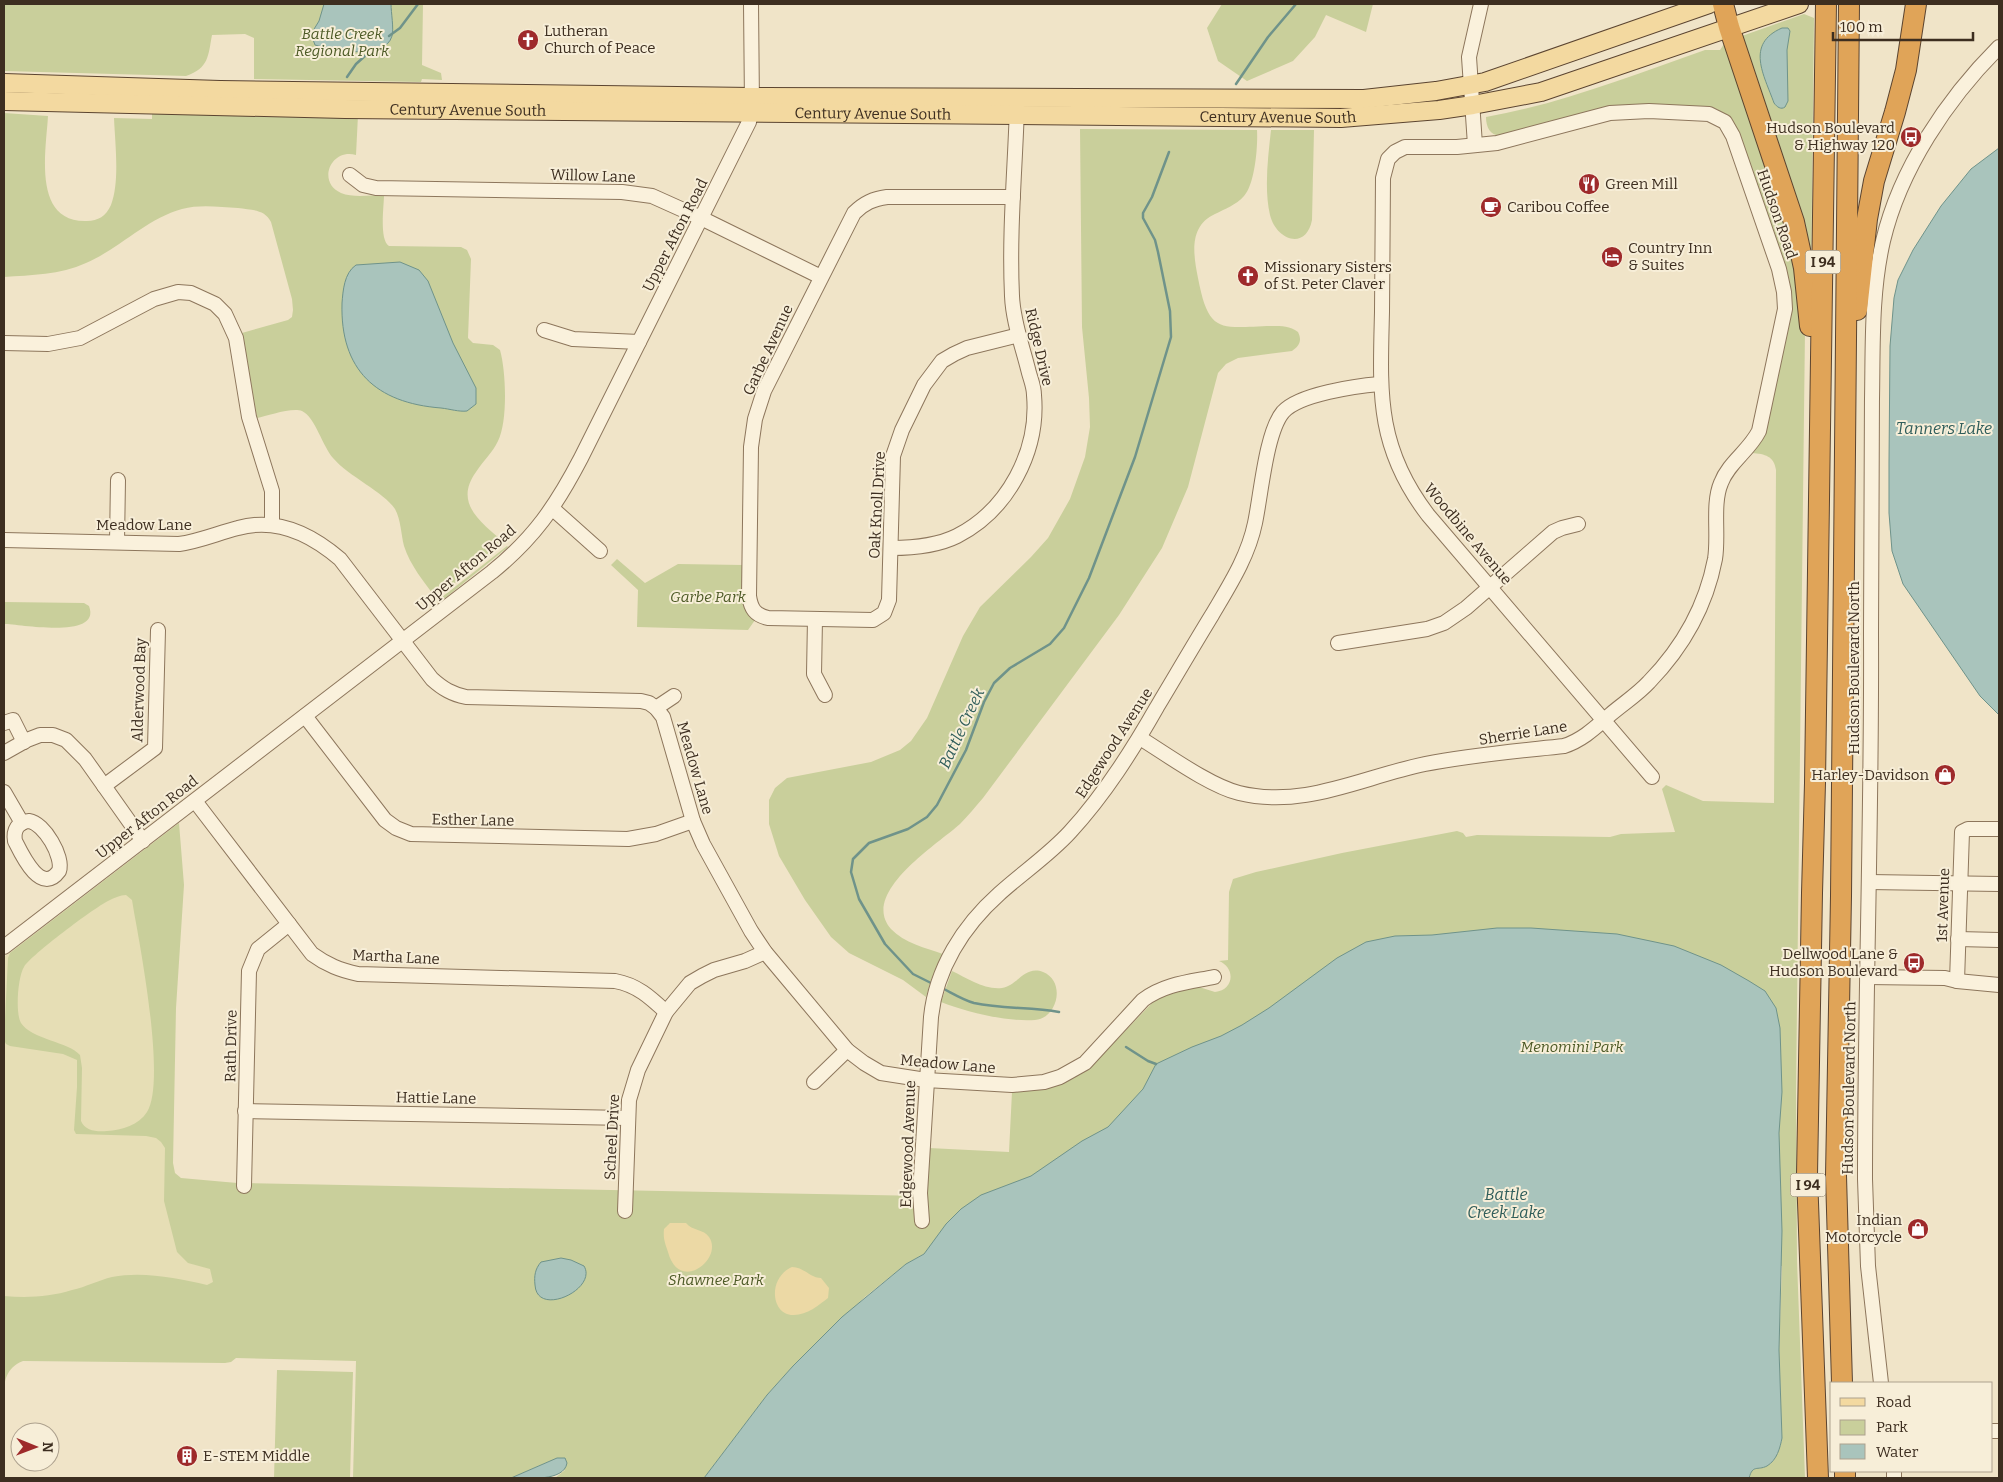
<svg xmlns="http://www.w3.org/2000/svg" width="2003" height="1482" viewBox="0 0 2003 1482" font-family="Bitter,serif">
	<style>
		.farmland { fill: #e6deb5 }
		.green { fill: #c9cf9b; fill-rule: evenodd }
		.sand { fill: #ecd9a5 }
		.water { fill: #a9c4bc; stroke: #6f938a }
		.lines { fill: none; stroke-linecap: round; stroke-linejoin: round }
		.stream { stroke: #6f938a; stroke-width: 2.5 }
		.minor-casing { stroke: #8d765c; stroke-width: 16 }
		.major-casing { stroke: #5b4430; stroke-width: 20 }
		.highway-casing { stroke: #5b4430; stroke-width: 22 }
		.minor { stroke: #faf1dc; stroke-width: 14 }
		.major { stroke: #f3d9a0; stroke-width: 18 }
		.highway { stroke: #e0a458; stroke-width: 20 }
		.labels { text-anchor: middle; stroke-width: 4; stroke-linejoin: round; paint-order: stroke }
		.shield { fill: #f7eed8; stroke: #756857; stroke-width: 1 }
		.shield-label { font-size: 14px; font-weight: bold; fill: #3d2e20 }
		.poi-label { font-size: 15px; fill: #3d2e20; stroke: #f7eed8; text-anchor: start }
		.park-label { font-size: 15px; font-style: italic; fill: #4d5a26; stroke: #f7eed8 }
		.street-label { font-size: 15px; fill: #3d2e20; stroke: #f7eed8 }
		.water-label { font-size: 16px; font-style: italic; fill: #2f5d5a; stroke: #f7eed8 }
	</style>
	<rect width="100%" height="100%" fill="#f0e4c8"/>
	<polygon class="farmland" points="175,826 169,1181 237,1183 233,1358 4,1353 4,957"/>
	<g class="green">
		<path d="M 4,4 L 423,4 L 422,65 L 441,73 L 442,80 L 422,79 L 421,82 L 254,79 L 254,38 L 245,34 L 212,35 C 208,56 209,68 186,76 L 4,71 Z"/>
		<polygon points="1222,4 1373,4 1366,32 1326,15 1315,37 1293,61 1247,81 1218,61 1207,28"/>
		<polygon points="1804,14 1814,18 1811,283 1739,37"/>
		<path d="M 1724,44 L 1728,47 L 1785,208 L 1805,330 L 1796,1092 L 1797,1261 L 1805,1478 L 1749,1478 C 1753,1464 1757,1471 1767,1466 C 1777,1460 1780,1448 1782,1438 L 1779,1350 L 1782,1266 L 927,1252 L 906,1264 L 865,1297 L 793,1366 L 767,1395 L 704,1478 L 555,1478 L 565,1470 L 550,1461 L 511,1478 L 353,1478 L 356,1361 L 236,1358 L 231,1362 L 225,1363 L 23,1361 C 0,1370 4,1392 4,1414 L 4,1296 C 27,1298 50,1297 72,1290 C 86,1287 99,1280 112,1277 C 143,1271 177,1278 207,1285 L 213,1282 L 210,1269 L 188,1263 L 177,1252 L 164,1201 L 165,1148 L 161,1142 L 156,1138 L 146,1136 L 76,1134 L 74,1130 L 77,1087 L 77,1060 L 63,1054 L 10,1046 L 6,1044 L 4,1040 L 8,958 L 10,953 L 179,823 L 184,885 L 176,1008 L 173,1163 L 175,1173 L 181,1178 L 237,1183 L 926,1196 L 929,1148 L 1009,1152 L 1012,1092 L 1042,1089 L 1059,1084 L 1076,1076 L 1100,1057 L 1155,1000 L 1174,991 L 1199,987 L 1215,992 C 1234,990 1236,968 1219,961 L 1228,960 L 1229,892 L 1233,879 L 1256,872 L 1342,853 L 1457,831 L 1463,833 L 1466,837 L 1477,835 L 1610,837 L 1621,834 L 1675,832 L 1662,789 L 1666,785 L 1703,801 L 1774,803 L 1776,470 C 1774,456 1765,454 1752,453 L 1762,439 L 1768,424 L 1789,317 L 1790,288 L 1785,266 L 1730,119 L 1717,109 L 1701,106 L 1629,105 L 1585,112 L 1500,136 C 1490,135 1486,127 1486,117 C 1561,104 1633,75 1705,50 L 1720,50 ZM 126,895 L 132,900 L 134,912 C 141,950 166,1083 147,1112 C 139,1125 122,1130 107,1131 C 97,1132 85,1131 81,1121 L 82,1068 L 80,1055 C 69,1042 31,1039 21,1023 C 15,1013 18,976 24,967 C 31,955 94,908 108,901 C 114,898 120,895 126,895 Z"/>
		<path d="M 152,112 L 358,115 L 356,155 C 330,148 317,183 341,193 C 353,198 371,195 384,195 C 384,207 379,239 389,246 L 461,247 L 467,250 L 471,259 L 468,338 L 473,343 L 493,345 L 500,350 C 506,371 508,421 498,441 C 493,452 483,461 476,472 C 453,504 482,523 505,543 L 436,598 C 424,582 410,565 404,546 C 401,534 401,520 395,509 C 384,492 348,476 333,458 C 323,447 315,417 302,411 C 292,407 267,416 257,418 L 242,333 L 288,320 L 292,317 L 293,310 L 292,299 L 271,222 C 265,209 251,210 238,208 C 220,207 200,204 182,209 C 146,219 119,249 86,263 C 60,275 31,275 4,277 L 4,113 L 48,116 C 46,151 32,223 87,221 C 98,221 106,216 111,205 C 120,182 115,143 114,118 L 152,119 Z"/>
		<path d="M 1080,129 L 1257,130 C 1258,146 1255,184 1244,196 C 1236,205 1225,209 1215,214 C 1189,226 1193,253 1198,278 C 1209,336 1221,327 1272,326 C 1282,326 1290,326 1298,332 C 1302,340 1300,346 1292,351 L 1238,358 L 1226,364 L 1218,373 L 1188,487 L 1162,548 L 1119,615 L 983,798 C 975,807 968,816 960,824 C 938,844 859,893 891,929 C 904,943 926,948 943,954 L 931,980 L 926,997 L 903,980 L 849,953 L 831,937 L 805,900 L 779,856 L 769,824 L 769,800 L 775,788 L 787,778 L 871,762 L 900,750 L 911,741 L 927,718 L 963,636 L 980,607 L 1031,557 L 1048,538 L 1070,499 L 1085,457 L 1090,427 L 1089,398 L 1082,327 Z"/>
		<path d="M 1271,130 L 1314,130 L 1312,220 C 1306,251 1276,240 1270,215 C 1264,189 1268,157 1271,130 Z"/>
		<polygon points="507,546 508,547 439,603 437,601"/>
		<path d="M 617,559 L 645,583 L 678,564 L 743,565 C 742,587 738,603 755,620 L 748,630 L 637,627 L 638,590 L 611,565 Z"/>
		<path d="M 4,602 L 84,603 L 89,606 C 102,640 20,624 4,624 Z"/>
		<path d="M 952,971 C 967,978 984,990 1002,988 C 1018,985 1025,965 1043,972 C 1066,981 1058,1018 1035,1020 C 1006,1022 967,1012 941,1002 Z"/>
		<polygon points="277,1370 353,1372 350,1478 274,1478"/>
	</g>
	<g class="sand">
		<path d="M 670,1223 L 686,1223 C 692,1231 704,1229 709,1237 C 724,1259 679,1294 668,1252 C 665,1243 663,1239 664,1229 Z"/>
		<path d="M 792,1267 C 804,1267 810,1278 821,1278 L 829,1288 L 828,1298 C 819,1305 807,1315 794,1315 C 771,1316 767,1278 792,1267 Z"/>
	</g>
	<g class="water">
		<path d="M 324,4 L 391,4 C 391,12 394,29 392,36 C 385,61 332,50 315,45 L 311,34 L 319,21 Z"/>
		<path d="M 1782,28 L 1788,28 L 1790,31 L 1787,50 L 1788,101 L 1785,107 C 1781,110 1777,107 1774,103 C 1764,75 1745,44 1782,28 Z"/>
		<polygon points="1999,148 1999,715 1980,696 1903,584 1892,551 1889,513 1889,462 1890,346 1894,298 1898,280 1913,250 1941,206 1971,169"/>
		<path d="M 400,262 L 419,270 L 428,281 L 453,343 L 476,388 L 476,404 L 467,411 C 459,412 450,409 441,408 C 376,403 340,370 342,303 C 343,291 344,273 356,265 Z"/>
		<path d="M 1497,928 L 1531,928 L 1617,934 L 1674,946 L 1721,965 L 1749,981 L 1765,991 L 1776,1008 L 1780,1028 L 1782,1092 L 1779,1133 L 1782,1231 L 1779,1350 L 1782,1438 C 1780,1448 1777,1460 1767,1466 C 1757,1471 1753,1464 1749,1478 L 704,1478 L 767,1395 L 793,1366 L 842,1317 L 906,1264 L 924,1254 L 946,1224 L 961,1209 L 981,1195 L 1031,1176 L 1082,1141 L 1108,1127 L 1143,1089 L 1156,1064 L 1192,1047 L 1221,1036 L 1242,1025 L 1269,1008 L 1337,958 L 1366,942 L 1395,936 L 1432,935 Z"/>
		<path d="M 561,1258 L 571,1260 L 584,1266 C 598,1289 537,1318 535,1285 C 534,1276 535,1269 541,1262 Z"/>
		<path d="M 557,1458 L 565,1458 L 567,1463 C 564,1482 527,1478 511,1478 Z"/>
	</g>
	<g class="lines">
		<g class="stream">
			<polyline points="389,36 400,28 418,4"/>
			<polyline points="347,77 356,64 375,47"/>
			<polyline points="1236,84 1268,37 1296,4"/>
			<polyline points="933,984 913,974 885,944 859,899 851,872 853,859 869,843 908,829 927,817 937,805 966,750 984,702 994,683 1010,668 1050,644 1064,628 1089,578 1135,457 1171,337 1170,311 1158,252 1155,240 1143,218 1143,213 1152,197 1169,152"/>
			<path d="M 942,988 C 952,993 963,1000 974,1003 C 1002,1009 1031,1007 1059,1012"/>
			<polyline points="1126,1047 1148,1061 1156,1064"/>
		</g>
		<g class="minor-casing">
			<g id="minor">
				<polyline points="1475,145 1469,57 1481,4"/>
				<polyline points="350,175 363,185 376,188 622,192 652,196 701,218 821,277"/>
				<path d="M 1013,197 L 887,197 C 873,199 864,203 854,213 L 764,391 L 755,419 L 751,447 L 749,596 C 751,609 755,615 768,618 L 873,620 L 884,613 L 889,600 L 893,456 L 902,430 L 924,385 L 942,361 L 954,354 L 967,348 L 1019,335"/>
				<polyline points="544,330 573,339 639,342"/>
				<polyline points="4,343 48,344 80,338 154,299 178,292 191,293 215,304 225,314 236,338 249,417 272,491 272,524"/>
				<polyline points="553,509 600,551"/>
				<path d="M 4,540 L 179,544 C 200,541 218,533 238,528 C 277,517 311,534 340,559 L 432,679 C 443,689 452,694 466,697 L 641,701 L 649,703 L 656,708 L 663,717 L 693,821 L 703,844 L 751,931 L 765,952 L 847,1050 L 864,1063 L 881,1073 L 926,1080 L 1012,1085 L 1044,1082 L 1060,1077 L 1085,1063 L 1143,1000 C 1164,984 1189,982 1214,977"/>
				<polyline points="117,542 118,480"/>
				<path d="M 891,548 C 913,548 937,546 957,536 C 1008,510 1039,451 1034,395 C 1034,386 1030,378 1028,369 C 1022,345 1013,321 1012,296 C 1009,233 1015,170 1017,107"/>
				<polyline points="815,619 814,674 825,695"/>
				<polyline points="1338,643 1427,629 1444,623 1466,608 1553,532 1562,528 1578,524"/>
				<polyline points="656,708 674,696"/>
				<polyline points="305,716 385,820 396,828 411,834 628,839 656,834 693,821"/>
				<polyline points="4,723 13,720 24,742"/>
				<path d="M 1140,738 C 1166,754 1210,786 1239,793 C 1304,809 1362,777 1425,764 C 1470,755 1518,751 1564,746 C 1583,740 1597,726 1611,714 C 1624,703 1638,694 1649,682 C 1682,648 1706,606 1715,559 C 1719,535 1712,504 1721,483 C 1729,462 1749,451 1759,431 L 1785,309 L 1784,292 L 1779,269 L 1733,136 L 1725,122 L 1709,114 L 1649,111 L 1610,113 L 1497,143 L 1457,147 L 1405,147 L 1395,152 L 1388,159 L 1383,178 C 1383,223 1382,267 1382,312 C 1380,393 1376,447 1428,515 L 1652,777"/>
				<polyline points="4,753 27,740 40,735 53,735 66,740 85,759 143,841"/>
				<polyline points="104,786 155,748 158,630"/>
				<polyline points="4,792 22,823"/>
				<path d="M 195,801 L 312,954 C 327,965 340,970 358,974 L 615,981 C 637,985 650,997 666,1012"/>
				<path d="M 29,821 C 44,823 64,857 59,871 C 41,896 22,855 15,841 C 13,830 18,822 29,821 Z"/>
				<polyline points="1869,882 1999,884"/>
				<polyline points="1958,939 1999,940"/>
				<path d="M 4,947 L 492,572 C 534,538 556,506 581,458 L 749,122 L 752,105 L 751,4"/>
				<polyline points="1867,977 1945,978 1957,981 1999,985"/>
				<polyline points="1957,981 1962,832 1968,829 1999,829"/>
				<polyline points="814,1082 847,1050"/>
				<polyline points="245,1111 627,1118"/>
				<polyline points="244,1186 249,971 258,949 289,924"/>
				<polyline points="625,1211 629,1100 638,1070 666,1012 690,983 702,976 714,970 745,961 765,952"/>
				<path d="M 922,1221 L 920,1193 L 931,1017 C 936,969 963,926 999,894 C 1022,873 1049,855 1070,832 C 1105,794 1132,751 1157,707 C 1175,677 1193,646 1212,615 C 1229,586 1248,557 1255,523 C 1261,495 1266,432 1283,412 C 1299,394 1356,386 1380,384"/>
				<path d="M 1881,1383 L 1868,1266 L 1865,1179 C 1865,997 1872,815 1871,634 C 1871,555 1871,477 1872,399 C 1873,346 1871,293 1883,241 C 1900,169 1947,99 1999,47"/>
				<polyline points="1992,1431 1999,1431"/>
				<polyline points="1894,1471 1894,1478"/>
			</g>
		</g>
		<g class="major-casing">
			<g id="major">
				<polyline points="4,83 220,90 752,97 1364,99 1436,91 1485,82 1709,4"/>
				<path id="s1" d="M 4,101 L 345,109 L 1341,118 L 1439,110 L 1473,105 L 1541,92 L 1799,4"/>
			</g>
		</g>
		<g class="highway-casing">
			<g id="highway">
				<polyline points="1723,4 1729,27 1794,222 1804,268 1810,326"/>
				<polyline points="1857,310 1867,219 1874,181 1895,112 1906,70 1916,4"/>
				<polyline points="1842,1383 1836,1176 1841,896 1849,4"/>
				<polyline points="1845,1471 1845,1478"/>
				<polyline points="1818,1478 1807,1175 1812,893 1815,783 1826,4"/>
			</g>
		</g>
		<use href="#minor" class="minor"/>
		<use href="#major" class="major"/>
		<use href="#highway" class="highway"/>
	</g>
	<defs>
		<g id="church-disc" transform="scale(1.125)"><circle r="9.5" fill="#9e2a2b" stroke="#f7eed8"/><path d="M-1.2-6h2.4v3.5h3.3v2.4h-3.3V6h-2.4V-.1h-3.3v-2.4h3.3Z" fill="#fff"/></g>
		<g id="bus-disc" transform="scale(1.125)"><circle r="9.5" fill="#9e2a2b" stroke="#f7eed8"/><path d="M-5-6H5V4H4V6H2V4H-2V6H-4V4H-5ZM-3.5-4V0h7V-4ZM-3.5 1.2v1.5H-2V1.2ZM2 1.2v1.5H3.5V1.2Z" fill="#fff"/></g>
		<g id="restaurant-disc" transform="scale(1.125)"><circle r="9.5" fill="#9e2a2b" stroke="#f7eed8"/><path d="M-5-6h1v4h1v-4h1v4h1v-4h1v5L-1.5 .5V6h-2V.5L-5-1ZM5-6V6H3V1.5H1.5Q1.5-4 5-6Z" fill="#fff"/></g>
		<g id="cafe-disc" transform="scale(1.125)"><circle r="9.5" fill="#9e2a2b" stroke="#f7eed8"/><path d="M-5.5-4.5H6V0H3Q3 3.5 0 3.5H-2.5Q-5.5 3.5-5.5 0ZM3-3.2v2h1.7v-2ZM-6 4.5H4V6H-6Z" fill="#fff"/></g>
		<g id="hotel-disc" transform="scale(1.125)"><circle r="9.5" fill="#9e2a2b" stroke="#f7eed8"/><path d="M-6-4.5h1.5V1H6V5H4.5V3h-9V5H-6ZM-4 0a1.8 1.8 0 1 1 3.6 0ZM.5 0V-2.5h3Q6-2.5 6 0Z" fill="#fff"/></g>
		<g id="shop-disc" transform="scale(1.125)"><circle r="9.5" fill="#9e2a2b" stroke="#f7eed8"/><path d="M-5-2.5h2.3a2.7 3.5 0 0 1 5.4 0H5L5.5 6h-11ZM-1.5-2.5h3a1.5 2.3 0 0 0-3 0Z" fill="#fff"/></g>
		<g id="building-disc" transform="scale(1.125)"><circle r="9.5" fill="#9e2a2b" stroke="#f7eed8"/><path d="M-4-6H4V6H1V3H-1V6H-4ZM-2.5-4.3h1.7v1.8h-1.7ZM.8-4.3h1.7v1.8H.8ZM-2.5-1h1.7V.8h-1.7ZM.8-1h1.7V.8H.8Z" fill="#fff"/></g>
	</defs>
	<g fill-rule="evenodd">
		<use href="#church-disc" x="528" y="40"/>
		<use href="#bus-disc" x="1911" y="137"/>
		<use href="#restaurant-disc" x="1589" y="184"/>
		<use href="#cafe-disc" x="1491" y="207"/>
		<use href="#hotel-disc" x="1612" y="257"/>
		<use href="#church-disc" x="1248" y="276"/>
		<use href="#shop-disc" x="1945" y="775"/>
		<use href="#bus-disc" x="1914" y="963"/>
		<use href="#shop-disc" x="1918" y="1229"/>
		<use href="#building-disc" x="187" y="1456"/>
	</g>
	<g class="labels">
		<g class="shield">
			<rect x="1805.5" y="250.5" width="35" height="23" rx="4"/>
			<rect x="1790.5" y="1173.5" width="35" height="23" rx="4"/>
		</g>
		<g class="shield-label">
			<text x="1823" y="267">I 94</text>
			<text x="1808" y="1190">I 94</text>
		</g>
		<g class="poi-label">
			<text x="544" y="36">Lutheran<tspan x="544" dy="17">Church of Peace</tspan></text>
			<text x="1895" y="133" text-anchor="end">Hudson Boulevard<tspan x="1895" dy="17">&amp; Highway 120</tspan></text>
			<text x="1605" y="189">Green Mill</text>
			<text x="1507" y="212">Caribou Coffee</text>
			<text x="1628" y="253">Country Inn<tspan x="1628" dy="17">&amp; Suites</tspan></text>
			<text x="1264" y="272">Missionary Sisters<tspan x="1264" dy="17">of St. Peter Claver</tspan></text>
			<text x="1929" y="780" text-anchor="end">Harley-Davidson</text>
			<text x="1898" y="959" text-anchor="end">Dellwood Lane &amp;<tspan x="1898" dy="17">Hudson Boulevard</tspan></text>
			<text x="1902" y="1225" text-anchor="end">Indian<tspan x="1902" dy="17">Motorcycle</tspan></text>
			<text x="203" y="1461">E-STEM Middle</text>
		</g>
		<g class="park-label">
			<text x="342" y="39">Battle Creek<tspan x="342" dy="17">Regional Park</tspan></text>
			<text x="708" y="602">Garbe Park</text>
			<text x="1572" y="1052">Menomini Park</text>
			<text x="716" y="1285">Shawnee Park</text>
		</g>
		<g class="street-label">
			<text dy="5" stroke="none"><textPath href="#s1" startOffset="464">Century Avenue South</textPath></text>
			<text dy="5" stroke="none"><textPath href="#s1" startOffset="869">Century Avenue South</textPath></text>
			<text dy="5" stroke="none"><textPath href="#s1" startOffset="1274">Century Avenue South</textPath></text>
			<text transform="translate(593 176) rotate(2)" y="5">Willow Lane</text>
			<text transform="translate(1777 214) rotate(71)" y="5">Hudson Road</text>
			<text transform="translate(675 235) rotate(-63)" y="5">Upper Afton Road</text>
			<text transform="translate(1039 347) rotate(77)" y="5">Ridge Drive</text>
			<text transform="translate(768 350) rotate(-65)" y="5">Garbe Avenue</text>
			<text transform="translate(877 505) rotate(-87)" y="5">Oak Knoll Drive</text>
			<text x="144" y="530">Meadow Lane</text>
			<text transform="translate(1468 534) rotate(50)" y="5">Woodbine Avenue</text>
			<text transform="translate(466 568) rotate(-40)" y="5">Upper Afton Road</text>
			<text transform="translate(1854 668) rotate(-90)" y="5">Hudson Boulevard North</text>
			<text transform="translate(139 690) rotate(-88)" y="5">Alderwood Bay</text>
			<text transform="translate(1523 733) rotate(-9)" y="5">Sherrie Lane</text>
			<text transform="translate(1114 743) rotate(-57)" y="5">Edgewood Avenue</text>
			<text transform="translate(695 768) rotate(74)" y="5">Meadow Lane</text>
			<text transform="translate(147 817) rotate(-38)" y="5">Upper Afton Road</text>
			<text transform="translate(473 820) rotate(1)" y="5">Esther Lane</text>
			<text transform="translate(1943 905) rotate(-88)" y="5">1st Avenue</text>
			<text transform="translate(396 957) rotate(3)" y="5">Martha Lane</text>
			<text transform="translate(231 1046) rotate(-89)" y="5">Rath Drive</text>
			<text transform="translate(948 1064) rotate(5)" y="5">Meadow Lane</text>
			<text transform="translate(1849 1088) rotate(-89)" y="5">Hudson Boulevard North</text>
			<text transform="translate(436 1098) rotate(1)" y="5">Hattie Lane</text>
			<text transform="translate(612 1137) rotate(-87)" y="5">Scheel Drive</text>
			<text transform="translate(908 1144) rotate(-88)" y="5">Edgewood Avenue</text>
		</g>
		<g class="water-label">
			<text x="1944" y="434">Tanners Lake</text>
			<text transform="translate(961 728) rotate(-65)" y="6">Battle Creek</text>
			<text x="1506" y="1200">Battle<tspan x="1506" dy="18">Creek Lake</tspan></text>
		</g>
	</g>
	<rect width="2003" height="1482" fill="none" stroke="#3d2e20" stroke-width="10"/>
	<rect x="1830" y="1382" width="162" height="90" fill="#f7eed8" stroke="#ada18e"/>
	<rect x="1840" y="1398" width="25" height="8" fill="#f3d9a0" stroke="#ada18e"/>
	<text x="1876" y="1407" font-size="15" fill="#3d2e20">Road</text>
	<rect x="1840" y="1420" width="25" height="15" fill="#c9cf9b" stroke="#ada18e"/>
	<text x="1876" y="1432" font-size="15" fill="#3d2e20">Park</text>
	<rect x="1840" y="1444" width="25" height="15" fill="#a9c4bc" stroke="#ada18e"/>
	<text x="1876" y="1457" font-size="15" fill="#3d2e20">Water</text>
	<g transform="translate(35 1447) rotate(91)"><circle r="24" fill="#f7eed8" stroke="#ada18e"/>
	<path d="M0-4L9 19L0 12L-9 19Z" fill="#9e2a2b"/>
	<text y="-8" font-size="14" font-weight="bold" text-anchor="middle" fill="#3d2e20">N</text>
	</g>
	<path d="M1833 32v8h140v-8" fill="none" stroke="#3d2e20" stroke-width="2.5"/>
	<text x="1840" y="32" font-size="15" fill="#3d2e20" stroke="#f7eed8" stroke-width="4" paint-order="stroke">100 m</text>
</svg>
